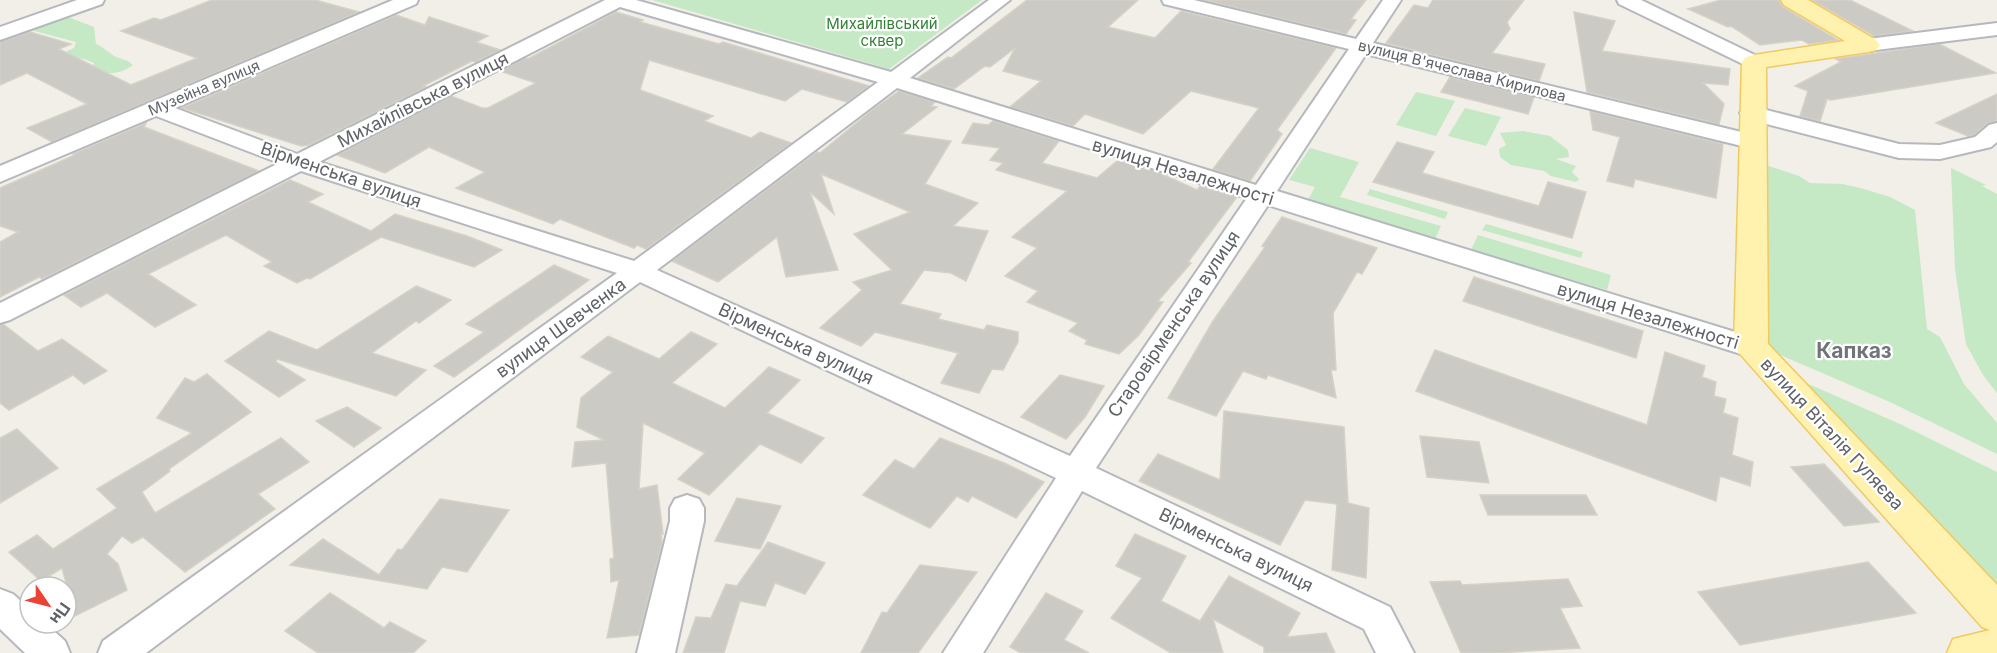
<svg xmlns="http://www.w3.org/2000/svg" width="1997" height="653" viewBox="0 0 1997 653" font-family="Inter,sans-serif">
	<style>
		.green { fill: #c5e8c5 }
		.building { fill: #cccac5; stroke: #d6d1c6; stroke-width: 1.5 }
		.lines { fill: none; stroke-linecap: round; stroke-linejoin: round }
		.minor-casing { stroke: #b5b8bc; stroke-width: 4 }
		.major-casing { stroke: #f2c960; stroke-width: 3 }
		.minor { fill: #fff; fill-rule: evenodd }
		.major { fill: #fff2af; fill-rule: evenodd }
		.labels { text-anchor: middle; stroke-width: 4.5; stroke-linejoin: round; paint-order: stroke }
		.far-park-label { font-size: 15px; fill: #348238; stroke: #fff }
		.far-street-label { font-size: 15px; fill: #5f6368; stroke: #fff }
		.street-label { font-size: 18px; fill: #5f6368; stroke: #fff }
		.quarter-label { font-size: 21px; font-weight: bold; fill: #70757a; stroke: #fff }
	</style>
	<rect width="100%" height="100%" fill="#f1efe8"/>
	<g class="green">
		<polygon points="652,0 982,0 889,69"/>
		<path d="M 68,17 L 94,27 L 96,44 C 103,47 108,52 114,56 C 121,60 126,58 133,65 C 119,75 108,75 92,69 L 94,63 L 84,59 L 67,57 L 67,51 L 74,48 L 76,42 L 31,30 L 31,27 Z"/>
		<polygon points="1416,92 1455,101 1436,136 1396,125"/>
		<polygon points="1465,108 1501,117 1486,146 1448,136"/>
		<polygon points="1523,131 1550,136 1568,150 1569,157 1556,159 1576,166 1572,172 1579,179 1576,182 1551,176 1544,171 1511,165 1500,157 1499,149 1506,145 1500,133"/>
		<polygon points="1310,148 1359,162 1340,197 1441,226 1435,239 1308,200 1315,187 1289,180"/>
		<polygon points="1769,166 1799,176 1810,183 1843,184 1864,189 1890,197 1915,210 1927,329 1940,337 1964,384 1997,423 1997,454 1892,403 1769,350 1766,333 1768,255 1766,168"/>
		<polygon points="1951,168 1986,185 1982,186 1997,194 1997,393 1983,375 1966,344 1955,269"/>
		<polygon points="1370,189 1448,212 1445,219 1367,195"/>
		<polygon points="1486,224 1583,252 1581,258 1482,230"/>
		<polygon points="1478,235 1611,275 1607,290 1471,250"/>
		<polygon points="1797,379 1900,424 1997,472 1997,585"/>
	</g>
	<g class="building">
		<polygon points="212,0 315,0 359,12 52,142 27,128 87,104 27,73 0,85 0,42 30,32 71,44 59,49 131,85 197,58 121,31 154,18 161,20"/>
		<polygon points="1027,0 1138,0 1108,27 1155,38 1181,11 1336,48 1277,130 1282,134 1250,181 1213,169 1259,108 1191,91 1143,134 1085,114 1073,126 1010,107 1041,81 1003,71 1015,48 990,67 985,66 954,89 918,78 948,57 951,58"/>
		<polygon points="1204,0 1366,0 1351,19 1356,20 1346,34"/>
		<polygon points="1433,0 1524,0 1507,22 1510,29 1492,53 1545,64 1539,81 1386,43 1414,5 1428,8"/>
		<polygon points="1721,0 1779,0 1783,7 1838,40 1809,44 1802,40 1760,45 1731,26 1728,27 1688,9"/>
		<polygon points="1812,0 1850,0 1913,31 1874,36"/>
		<polygon points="616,12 643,20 640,22 719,44 723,42 869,86 847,102 802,89 785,101 649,60 640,90 713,116 704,121 751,138 760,132 791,143 646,249 637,245 634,248 560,219 553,224 456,188 485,172 429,147 385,173 337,155 451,96 482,108 488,108 536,83 500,71 525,58 528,59"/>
		<polygon points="1574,12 1615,21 1602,51 1730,69 1728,85 1703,83 1724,104 1719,124 1587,92"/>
		<polygon points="396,15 425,25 429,17 488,36 476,42 500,50 475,62 472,61 423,86 426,87 309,145 301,146 182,108"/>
		<polygon points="1939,44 1996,73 1831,100 1827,99 1820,121 1800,116 1808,91 1795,86 1841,62 1836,59"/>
		<polygon points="1450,77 1534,97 1528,114 1441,92"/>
		<polygon points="899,91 935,102 931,106 937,107 902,134 951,141 925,184 978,203 953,226 988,231 966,281 951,273 924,270 900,304 941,314 938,319 984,330 987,325 1018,332 1018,342 1003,370 992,369 979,393 941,383 958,353 875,332 861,346 820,328 862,290 853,282 892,270 854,234 910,212 821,174 834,214 810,192 838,270 786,277 777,237 718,282 672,261 817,152 820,153 872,110"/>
		<polygon points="1997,94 1997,121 1988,123 1974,135 1968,136 1936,123"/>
		<polygon points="1590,111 1723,144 1716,198 1635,179 1633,187 1607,181 1620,137 1593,130"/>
		<polygon points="993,121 1059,141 1042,163 1097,178 1118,160 1155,171 1197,190 1200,186 1237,197 1188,262 1191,263 1158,301 1163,302 1139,335 1119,354 1085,344 1087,340 1069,331 1078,323 1027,302 1038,291 1005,276 1037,248 1012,237 1067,191 996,170 1003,163 990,160 1000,148 962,143 973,123 988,125"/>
		<polygon points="146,123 144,127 259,171 42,279 39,277 0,297 0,242 18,232 0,226 0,188 75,155 73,154"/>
		<polygon points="1397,142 1434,152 1422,173 1539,206 1548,182 1586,192 1572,238 1373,182"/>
		<polygon points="290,180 323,194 308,202 371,231 395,214 467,236 502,250 474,267 381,237 310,279 307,278 297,283 264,266 272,262 226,235 148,274 196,305 155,327 107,293 81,307 64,295"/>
		<polygon points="1282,217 1377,248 1362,274 1357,272 1333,313 1336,370 1331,370 1336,398 1268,375 1266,379 1243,371 1216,416 1168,398 1213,321 1265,247 1262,246"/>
		<polygon points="554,265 589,280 454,377 434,366 484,332 466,324"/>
		<polygon points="1474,277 1643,331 1636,358 1463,301"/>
		<polygon points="416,286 451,300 419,323 416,321 372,353 426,370 396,396 277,359 276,362 305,380 279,397 225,361 269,331 317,350"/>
		<polygon points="3,324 38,351 62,339 107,371 84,384 73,375 9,410 0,403 0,325"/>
		<polygon points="691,332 717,344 672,383 725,408 769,367 800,380 767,413 824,438 801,463 760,444 709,495 678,479 705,453 643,423 639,489 657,485 663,534 661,534 662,543 639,635 607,638 619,580 611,582 610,559 614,558 606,463 572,467 575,442 604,440 577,427 581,398 613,372 581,357 608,336 659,359"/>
		<polygon points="1435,350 1647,425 1665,352 1705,366 1702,377 1716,382 1714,396 1726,399 1723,413 1738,418 1732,455 1753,462 1750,486 1720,476 1716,501 1416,391"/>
		<polygon points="207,374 251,412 169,469 170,471 142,492 155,513 281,438 309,462 258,494 275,509 185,572 143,537 132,543 122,536 107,554 118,564 127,590 75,616 62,568 41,581 9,552 37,535 53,549 117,508 97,489 192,433 157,418 185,378 194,382"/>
		<polygon points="1060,375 1104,386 1085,417 1066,439 1021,417"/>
		<polygon points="347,407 381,428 354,447 316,421"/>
		<polygon points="1224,411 1344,427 1348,503 1369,508 1366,578 1332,570 1337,504 1305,500 1280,545 1139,481 1158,454 1220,480"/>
		<polygon points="17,429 58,468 0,503 0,438"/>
		<polygon points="1420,436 1479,442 1489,483 1427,477"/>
		<polygon points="940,438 1004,463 1044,482 1016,518 972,496 968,502 957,496 930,528 863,495 895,460 914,469"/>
		<polygon points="1824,464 1879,522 1844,526 1791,467"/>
		<polygon points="1480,495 1586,495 1597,515 1488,515"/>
		<polygon points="737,498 781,506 760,549 715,541"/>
		<polygon points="440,499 509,510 467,572 442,567 427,589 290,565 323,539 379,575 398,549 402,550"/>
		<polygon points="1135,534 1186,556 1161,601 1200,621 1229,576 1300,613 1287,637 1326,633 1335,653 1264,653 1264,647 1213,619 1223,653 1171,653 1111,618 1142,578 1116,566"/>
		<polygon points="768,542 825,563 805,594 775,583 765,606 740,601 724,653 683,653 696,617 711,618 726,584 737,586"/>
		<polygon points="1868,562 1916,613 1740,645 1698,592"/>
		<polygon points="920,565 977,572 918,653 861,653 882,612 887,613"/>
		<polygon points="1568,579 1582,606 1560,608 1580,648 1497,653 1461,653 1430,582 1460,581 1462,585"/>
		<polygon points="330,593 384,628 390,622 426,641 413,653 318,653 285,631"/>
		<polygon points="1046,593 1083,611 1064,640 1089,653 1021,653 1010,647"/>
	</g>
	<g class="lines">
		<g class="minor-casing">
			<g id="minor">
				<polygon points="77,0 104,0 102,4 0,40 0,27"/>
				<path d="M 393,0 L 418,0 L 416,4 L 175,108 L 297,154 L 605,0 L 636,0 L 891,72 L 989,0 L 1010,0 L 910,78 L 1256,185 L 1349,49 L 1164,4 L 1162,0 L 1194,0 L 1356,39 L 1383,0 L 1401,0 L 1373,43 L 1762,137 L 1765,142 L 1762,147 L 1754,149 L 1366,54 L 1277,191 L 1761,340 L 1766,347 L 1761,354 L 1751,357 L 1741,354 L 1268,205 L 1096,468 L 1390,607 L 1414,653 L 1376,653 L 1364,629 L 1082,491 L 983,653 L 943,653 L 1056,478 L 640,282 L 146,653 L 98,653 L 103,641 L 617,273 L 301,171 L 10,320 L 0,323 L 0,303 L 279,163 L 156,116 L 0,182 L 0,166 ZM 620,7 L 878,82 L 634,261 L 319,162 ZM 897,88 L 1247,198 L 1070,456 L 657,270 Z"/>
				<polygon points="1617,0 1641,0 1761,58 1764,62 1761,66 1754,68 1747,66 1619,4"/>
				<polygon points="1997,23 1997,35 1868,51 1861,49 1858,45 1861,41 1868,39"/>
				<polygon points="1751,106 1899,144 1940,145 1975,137 1989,125 1997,123 1997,142 1991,147 1940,159 1899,158 1743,118 1740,113 1743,108"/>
				<polygon points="687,495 699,499 704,508 704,521 675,653 637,653 670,521 670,508 675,499"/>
				<polygon points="0,589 13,594 30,609 30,623 45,623 65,641 70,653 25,653 0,629"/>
			</g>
		</g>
		<g class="major-casing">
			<polygon id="major" points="1781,0 1808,0 1876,40 1880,45 1876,50 1868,52 1766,67 1768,344 1997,585 1997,653 1947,653 1953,639 1990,630 1982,627 1734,347 1742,62 1746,57 1754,55 1845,41 1784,5"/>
		</g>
		<use href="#minor" class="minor"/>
		<use href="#major" class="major"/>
	</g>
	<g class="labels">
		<g class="far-park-label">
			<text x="882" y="29">Михайлівський<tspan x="882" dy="17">сквер</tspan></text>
		</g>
		<g class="far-street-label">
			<text transform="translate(1462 71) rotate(14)" y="5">вулиця В'ячеслава Кирилова</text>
			<text transform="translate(204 88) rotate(-23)" y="5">Музейна вулиця</text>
		</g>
		<g class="street-label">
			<text transform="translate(423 100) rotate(-27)" y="6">Михайлівська вулиця</text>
			<text transform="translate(1183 172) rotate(17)" y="6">вулиця Незалежності</text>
			<text transform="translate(341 175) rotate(19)" y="6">Вірменська вулиця</text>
			<text transform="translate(1648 316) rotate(17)" y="6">вулиця Незалежності</text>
			<text transform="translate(1174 324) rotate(-56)" y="6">Старовірменська вулиця</text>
			<text transform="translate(561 328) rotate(-36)" y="6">вулиця Шевченка</text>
			<text transform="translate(796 344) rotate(25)" y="6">Вірменська вулиця</text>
			<text transform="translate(1832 434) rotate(47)" y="6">вулиця Віталія Гуляєва</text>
			<text transform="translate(1236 550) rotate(26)" y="6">Вірменська вулиця</text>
		</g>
		<g class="quarter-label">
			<text x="1854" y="358">Капказ</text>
		</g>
	</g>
	<g transform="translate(48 605) rotate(125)"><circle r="28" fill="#ffffff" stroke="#bfc1c3" stroke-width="1.5"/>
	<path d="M0-4.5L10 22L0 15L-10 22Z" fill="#ea4335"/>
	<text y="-9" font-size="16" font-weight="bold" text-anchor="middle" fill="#5f6368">Пн</text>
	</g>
</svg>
